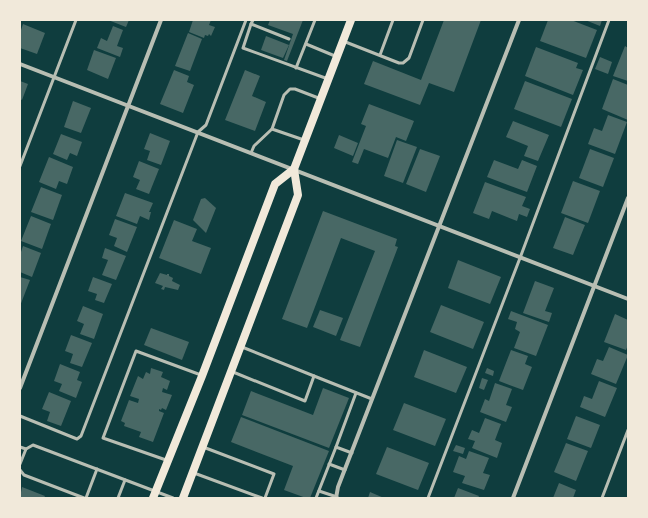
<svg xmlns="http://www.w3.org/2000/svg" width="648" height="518" viewBox="0 0 648 518" font-family="'Titillium Web',sans-serif">
	<style>
		.building { fill: #486865 }
		.lines { fill: none; stroke-linecap: round; stroke-linejoin: round }
		.service { stroke: #b8beb3; stroke-width: 3 }
		.minor { stroke: #b8beb3; stroke-width: 4 }
		.secondary { stroke: #f1e9da; stroke-width: 8 }
	</style>
	<rect width="100%" height="100%" fill="#0f3d3e"/>
	<g class="building">
		<polygon points="108,20 129,20 126,27"/>
		<polygon points="193,20 211,20 209,25 215,27 211,36 209,34 208,36 205,35 204,38 189,32"/>
		<polygon points="270,20 303,20 287,61 284,60 293,34 268,25"/>
		<polygon points="444,20 481,20 454,92 429,83 420,105 364,84 373,61 421,80"/>
		<polygon points="548,20 571,20 597,30 586,58 540,41"/>
		<polygon points="585,20 602,20 600,26"/>
		<polygon points="23,24 45,33 37,54 20,48 20,33"/>
		<polygon points="113,26 123,30 117,46 123,48 120,57 97,48 101,38 107,41"/>
		<polygon points="188,33 202,39 190,71 175,66"/>
		<polygon points="266,36 289,45 283,58 261,50"/>
		<polygon points="625,46 628,48 628,81 613,76"/>
		<polygon points="536,47 578,63 576,68 583,70 573,95 525,76"/>
		<polygon points="94,50 116,58 108,79 87,70"/>
		<polygon points="600,57 612,62 608,74 595,69"/>
		<polygon points="174,70 189,76 187,82 194,85 183,113 160,104"/>
		<polygon points="245,70 260,76 252,96 266,102 255,131 225,120"/>
		<polygon points="613,79 628,85 628,120 602,109"/>
		<polygon points="20,81 28,84 22,100 20,99"/>
		<polygon points="525,81 572,99 561,127 514,109"/>
		<polygon points="73,101 91,108 81,133 64,127"/>
		<polygon points="369,104 414,121 406,141 396,137 388,158 364,149 358,164 352,162 366,126 361,124"/>
		<polygon points="608,115 627,122 615,154 588,144 594,128 602,131"/>
		<polygon points="513,121 549,135 538,161 524,156 528,146 506,137"/>
		<polygon points="150,133 170,141 161,165 147,160 150,151 144,149"/>
		<polygon points="61,134 82,142 77,156 70,153 67,160 53,154"/>
		<polygon points="339,135 358,143 353,156 334,148"/>
		<polygon points="397,140 417,147 403,183 384,176"/>
		<polygon points="420,149 440,156 426,192 406,184"/>
		<polygon points="590,149 614,158 603,187 579,178"/>
		<polygon points="49,157 73,167 67,184 59,181 56,189 39,182"/>
		<polygon points="494,160 518,169 522,160 537,166 527,192 487,177"/>
		<polygon points="139,161 159,169 149,194 136,189 140,180 133,177"/>
		<polygon points="573,181 600,191 588,223 561,213"/>
		<polygon points="485,182 526,197 522,206 530,209 527,217 519,214 517,221 492,211 489,219 473,213"/>
		<polygon points="41,187 62,195 53,220 31,212"/>
		<polygon points="125,193 153,203 149,212 151,212 149,220 140,216 137,224 116,216"/>
		<polygon points="205,198 216,208 206,233 193,220 201,199"/>
		<polygon points="323,211 397,239 395,246 398,247 360,347 340,340 375,251 341,238 307,328 282,319"/>
		<polygon points="31,216 51,224 42,249 21,241"/>
		<polygon points="565,217 585,225 573,255 553,248"/>
		<polygon points="115,219 137,227 127,252 114,246 117,238 109,235"/>
		<polygon points="174,220 197,229 192,241 211,248 201,274 159,258"/>
		<polygon points="23,246 41,253 32,277 20,272 20,255"/>
		<polygon points="105,248 126,256 116,280 102,275 108,260 102,258"/>
		<polygon points="458,260 501,277 490,304 448,288"/>
		<polygon points="160,273 167,275 167,274 169,274 169,276 173,278 172,281 180,285 178,290 165,287 164,290 161,289 163,286 155,283"/>
		<polygon points="20,277 30,280 20,306"/>
		<polygon points="93,277 112,284 104,303 95,300 97,294 88,291"/>
		<polygon points="535,281 554,288 545,311 552,313 549,322 523,313"/>
		<polygon points="441,305 484,322 473,349 430,332"/>
		<polygon points="83,306 103,314 94,339 80,334 84,324 77,321"/>
		<polygon points="320,310 343,318 336,336 313,327"/>
		<polygon points="511,311 548,325 536,356 514,348 520,332 515,329 517,322 508,319"/>
		<polygon points="615,314 628,320 628,345 626,350 604,342"/>
		<polygon points="151,328 189,342 182,360 144,345"/>
		<polygon points="71,335 92,343 82,367 70,363 73,354 65,351"/>
		<polygon points="609,347 628,355 616,384 591,374 597,359 603,361"/>
		<polygon points="424,350 467,367 456,393 414,377"/>
		<polygon points="511,350 528,356 525,364 532,367 523,390 499,381"/>
		<polygon points="60,364 80,372 77,380 82,382 76,398 59,391 62,384 54,381"/>
		<polygon points="151,368 163,372 161,377 170,381 167,390 163,388 162,392 172,395 166,410 162,408 161,410 159,409 159,411 164,413 153,442 139,437 141,432 124,426 125,423 121,421 129,400 138,403 139,399 130,396 138,376 143,379 146,372 150,374"/>
		<polygon points="487,368 494,371 493,376 485,373"/>
		<polygon points="482,378 488,380 484,390 479,388"/>
		<polygon points="599,381 617,388 605,417 580,407 584,396 592,399"/>
		<polygon points="495,383 512,389 506,405 512,407 506,422 480,412 485,399 489,401"/>
		<polygon points="323,388 349,398 329,448 242,415 251,391 313,415"/>
		<polygon points="49,392 71,401 61,426 47,421 50,412 42,409"/>
		<polygon points="404,403 446,419 435,446 393,430"/>
		<polygon points="576,416 600,425 591,448 567,439"/>
		<polygon points="241,417 329,451 310,498 306,498 284,490 293,466 231,442"/>
		<polygon points="485,418 501,424 495,440 502,443 497,458 472,448 475,441 468,439 472,430 479,433"/>
		<polygon points="566,443 588,451 576,481 554,472"/>
		<polygon points="456,445 465,448 463,454 453,451"/>
		<polygon points="387,447 429,463 418,490 376,474"/>
		<polygon points="469,451 489,458 483,473 490,475 484,490 462,483 465,476 453,472 459,456 466,459"/>
		<polygon points="559,483 576,490 573,498 553,498"/>
		<polygon points="22,487 45,496 44,498 20,498"/>
		<polygon points="458,488 479,496 478,498 454,498"/>
		<polygon points="370,492 384,498 368,498"/>
	</g>
	<g class="lines">
		<g class="service">
			<polyline points="253,20 251,24 289,39"/>
			<polyline points="251,24 243,48 328,79"/>
			<polyline points="343,41 399,63 403,63 409,58 423,20"/>
			<polyline points="306,44 335,56"/>
			<polyline points="380,55 393,20"/>
			<polyline points="296,68 315,20"/>
			<polyline points="304,140 272,129 284,95 290,89 295,89 321,99"/>
			<polyline points="251,153 254,146 272,129"/>
			<polyline points="20,166 76,20"/>
			<polyline points="233,372 305,401 314,376 242,347"/>
			<polyline points="314,376 372,399"/>
			<polyline points="20,416 77,439 81,436 198,132 206,125 246,20"/>
			<polyline points="20,447 26,449"/>
			<polyline points="203,447 274,474 265,498"/>
			<polyline points="352,453 336,447 356,393"/>
			<polyline points="166,460 103,438 136,351 201,375"/>
			<polyline points="20,464 26,449 33,445 173,498"/>
			<polyline points="329,464 345,470"/>
			<polyline points="20,470 24,475 84,498"/>
			<polyline points="194,473 262,498"/>
			<polyline points="319,491 337,497"/>
			<polyline points="86,498 97,469"/>
			<polyline points="118,498 125,480"/>
			<polyline points="316,498 336,447"/>
			<polyline points="428,498 520,258 609,20"/>
			<polyline points="602,498 628,430"/>
		</g>
		<g class="minor">
			<polyline points="20,64 628,299"/>
			<polyline points="20,388 161,20"/>
			<polyline points="336,498 338,487 519,20"/>
			<polyline points="513,498 628,198"/>
		</g>
		<g class="secondary">
			<polyline points="153,498 202,376 275,184 294,169"/>
			<polyline points="183,498 298,195 294,169 351,20"/>
		</g>
	</g>
	<rect width="648" height="518" fill="none" stroke="#f1e9da" stroke-width="42"/>
</svg>
